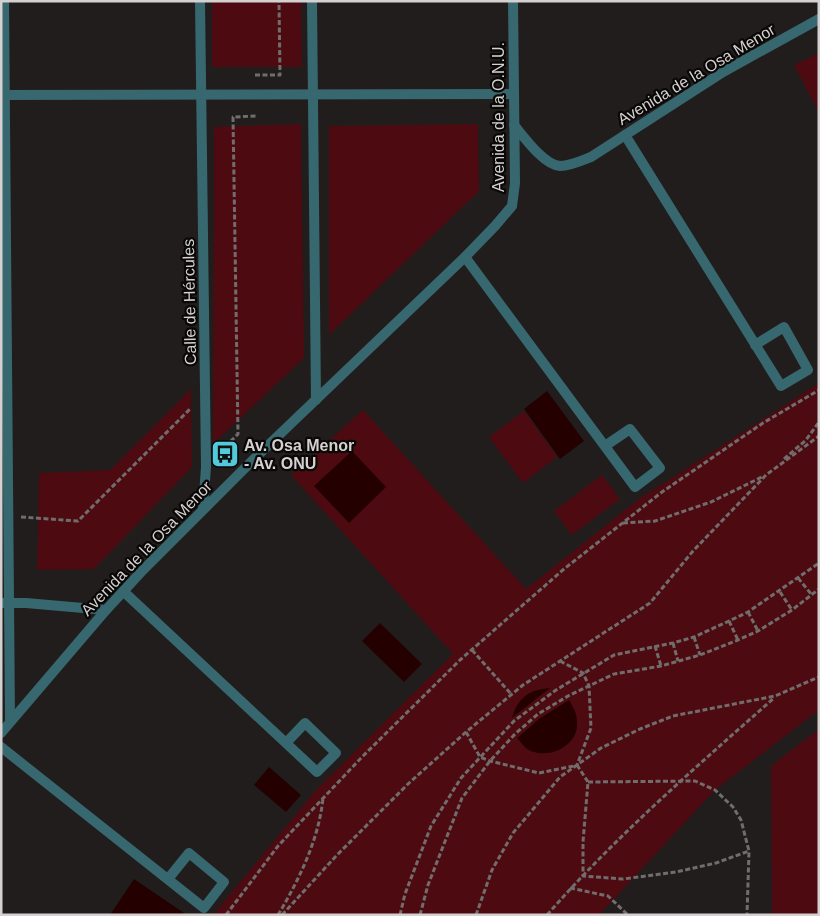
<svg xmlns="http://www.w3.org/2000/svg" width="820" height="916" viewBox="0 0 820 916" font-family="Helvetica,sans-serif">
	<style>
		.green { fill: #4d0b11 }
		.water { fill: #240001 }
		.lines { fill: none; stroke-linecap: round; stroke-linejoin: round }
		.path { stroke: #716d6c; stroke-width: 3; stroke-dasharray: 5 2.5; stroke-linecap: butt }
		.minor { stroke: #37676f; stroke-width: 10 }
		.tertiary { stroke: #37676f; stroke-width: 10 }
		.labels { text-anchor: middle; stroke-width: 4.5; stroke-linejoin: round; paint-order: stroke }
		.street-label { font-size: 16px; fill: #d4d1d0; stroke: #090807 }
		.poi-label { font-size: 16px; font-weight: bold; fill: #d4d1d0; stroke: #090807; text-anchor: start }
	</style>
	<rect width="100%" height="100%" fill="#211d1c"/>
	<g class="green">
		<polygon points="212,1 301,1 302,67 212,67"/>
		<polygon points="819,53 819,112 794,65"/>
		<polygon points="301,124 304,358 213,444 214,127"/>
		<polygon points="478,124 479,191 329,335 329,126"/>
		<polygon points="819,383 819,710 715,790 599,915 213,915 316,790 453,654 291,475 363,410 526,589 639,499"/>
		<polygon points="191,389 192,467 94,569 37,570 39,473 110,470"/>
		<polygon points="524,411 557,457 523,483 489,437"/>
		<polygon points="602,475 620,499 572,535 554,511"/>
		<polygon points="819,729 819,915 772,915 771,766"/>
	</g>
	<g class="water">
		<polygon points="547,391 584,441 560,459 524,409"/>
		<polygon points="352,451 386,487 349,523 314,486"/>
		<polygon points="380,623 422,664 404,682 362,641"/>
		<path d="M 550,688 L 512,718 C 518,697 529,690 550,688 Z"/>
		<path d="M 569,700 C 573,707 577,713 577,722 C 579,745 551,759 531,751 C 526,750 521,742 517,738 L 539,719 Z"/>
		<polygon points="269,767 301,795 286,812 254,785"/>
		<polygon points="134,879 187,915 110,915"/>
	</g>
	<g class="lines">
		<g class="path">
			<polyline points="255,75 280,75 279,1"/>
			<polyline points="220,452 238,434 233,117 257,116"/>
			<polyline points="784,459 806,440 819,422"/>
			<polyline points="21,517 78,521 191,408"/>
			<polyline points="623,523 655,521 711,502 762,477"/>
			<polyline points="798,578 812,595"/>
			<polyline points="780,592 792,610"/>
			<polyline points="748,612 758,631"/>
			<polyline points="729,621 738,640"/>
			<polyline points="694,637 700,655"/>
			<polyline points="673,643 678,661"/>
			<polyline points="655,646 661,666"/>
			<polyline points="472,650 511,694"/>
			<polyline points="560,661 583,673 589,686 591,728 577,765"/>
			<polyline points="466,732 480,757 490,761 539,773 574,766"/>
			<polyline points="577,765 588,782 583,842 583,876 623,879 676,872 716,863 749,851"/>
			<polyline points="588,782 695,781 715,790 733,807 741,820 749,851 747,915"/>
			<polyline points="570,888 608,896 628,915"/>
			<polyline points="226,915 278,846 362,757 460,660 564,569 662,492 763,423 819,390"/>
			<path d="M 278,915 C 299,880 319,839 323,798"/>
			<polyline points="282,915 337,855 409,783 466,732 523,685 650,603 693,551 766,475 819,436"/>
			<polyline points="400,915 405,894 431,826 461,778 514,721 556,690 614,655 673,643 694,637 729,621 748,612 819,563"/>
			<polyline points="420,915 428,885 462,798 490,761 515,734 538,714 568,696 614,674 661,666 700,655 738,640 758,631 792,610 819,589"/>
			<polyline points="476,915 492,870 513,833 560,777 601,748 640,729 673,716 775,696 819,677"/>
			<path d="M 547,915 C 616,836 696,767 774,698"/>
		</g>
		<g class="minor">
			<polyline points="4,1 10,720"/>
			<polyline points="200,1 206,467 203,509"/>
			<polyline points="312,1 316,400"/>
			<polyline points="1,95 514,94"/>
			<polyline points="625,135 781,386 808,370 784,327 755,345"/>
			<polyline points="465,257 635,487 660,468 630,429 605,446"/>
			<polyline points="123,591 317,772 336,753 305,723 286,743"/>
			<polyline points="1,603 26,603 106,610"/>
			<polyline points="1,747 204,908 224,882 189,853 168,879"/>
		</g>
		<g class="tertiary">
			<path d="M 514,125 C 524,137 544,165 560,166 C 570,166 581,161 591,157 L 723,72 L 819,19"/>
			<polyline points="1,733 106,610 141,572 256,457 465,257 495,226 512,206 515,183 513,1"/>
		</g>
	</g>
	<defs>
		<g id="bus-square" transform="scale(1.4375)"><rect x="-9" y="-9" width="18" height="18" rx="4" fill="#53cadc" stroke="#090807"/><path d="M-5-6H5V4H4V6H2V4H-2V6H-4V4H-5ZM-3.5-4V0h7V-4ZM-3.5 1.2v1.5H-2V1.2ZM2 1.2v1.5H3.5V1.2Z" fill="#111"/></g>
	</defs>
	<g fill-rule="evenodd">
		<use href="#bus-square" x="225" y="454"/>
	</g>
	<g class="labels">
		<g class="street-label">
			<text transform="translate(696 74) rotate(-31)" y="6">Avenida de la Osa Menor</text>
			<text transform="translate(498 117) rotate(-90)" y="6">Avenida de la O.N.U.</text>
			<text transform="translate(189 302) rotate(-91)" y="6">Calle de Hércules</text>
			<text transform="translate(146 548) rotate(-46)" y="6">Avenida de la Osa Menor</text>
		</g>
		<g class="poi-label">
			<text x="244" y="451">Av. Osa Menor<tspan x="244" dy="18">- Av. ONU</tspan></text>
		</g>
	</g>
	<rect width="820" height="916" fill="none" stroke="#d4d1d0" stroke-width="5"/>
</svg>
